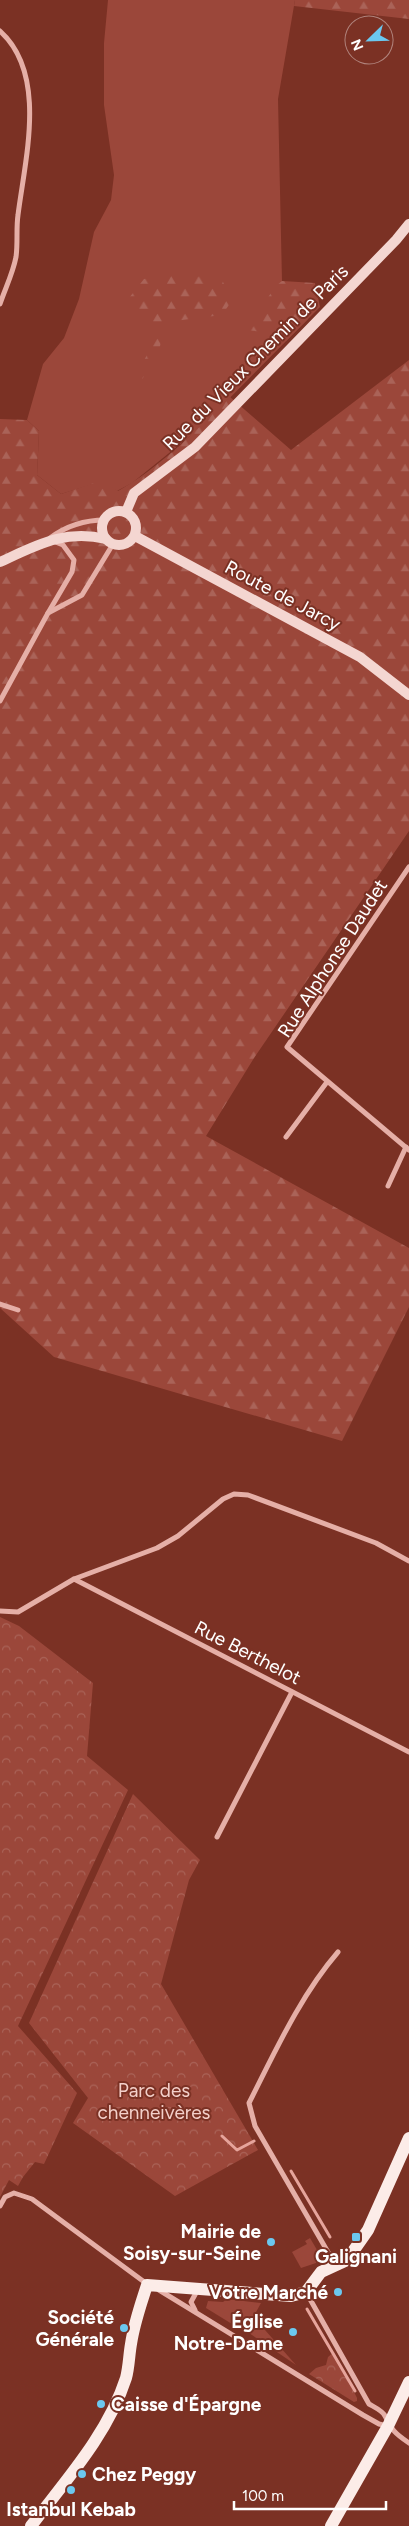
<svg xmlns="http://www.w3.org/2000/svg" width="409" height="2526" viewBox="0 0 409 2526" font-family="Figtree,sans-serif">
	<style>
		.green { fill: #9b473a }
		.forest { fill: url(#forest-firs) }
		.park { fill: url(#park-crowns) }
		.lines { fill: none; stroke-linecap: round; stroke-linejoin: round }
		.stream { stroke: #e6a49b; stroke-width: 3 }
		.street { stroke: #e5afa7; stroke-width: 5 }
		.secondary { stroke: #f4d6d1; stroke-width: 10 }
		.primary { stroke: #fcece8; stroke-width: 12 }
		.poi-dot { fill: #6bc8ef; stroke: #7b3124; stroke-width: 2 }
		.labels { text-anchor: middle; stroke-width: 4; stroke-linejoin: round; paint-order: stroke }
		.street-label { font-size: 19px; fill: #fff; stroke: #7b3124 }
		.park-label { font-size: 19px; fill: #f4d0ca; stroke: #7b3124 }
		.poi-label { font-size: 19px; font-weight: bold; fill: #fff; stroke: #7b3124; text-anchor: end }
	</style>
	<defs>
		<pattern id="forest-firs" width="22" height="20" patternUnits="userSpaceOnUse" patternTransform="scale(1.25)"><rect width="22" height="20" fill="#9b473a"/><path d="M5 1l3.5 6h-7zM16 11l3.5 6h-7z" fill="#aa6358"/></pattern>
		<pattern id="park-crowns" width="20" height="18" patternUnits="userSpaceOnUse" patternTransform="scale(1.25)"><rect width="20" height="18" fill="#9b473a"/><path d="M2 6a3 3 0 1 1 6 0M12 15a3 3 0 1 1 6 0" fill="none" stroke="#aa6358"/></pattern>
	</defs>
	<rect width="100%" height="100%" fill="#7b3124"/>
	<g class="green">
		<polygon points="108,0 295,0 278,99 282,281 308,319 200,428 132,483 117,491 103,481 61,494 37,475 39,431 27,420 43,364 64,338 79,299 94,232 111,200 114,175 104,105 104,43"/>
		<polygon points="310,2238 320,2255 316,2263 301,2268 292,2252 307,2244 305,2241"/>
		<polygon points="227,2299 261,2303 245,2332 206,2308 208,2301 223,2302"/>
		<polygon points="257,2321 296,2365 249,2333"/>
	</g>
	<g class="forest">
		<polygon points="295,0 409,0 409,19 294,6"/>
		<path d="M 167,275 L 220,277 L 233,299 L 222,315 L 166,322 L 156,362 L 142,379 L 137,371 C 162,337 149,330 129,298 L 144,279 Z"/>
		<polygon points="282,281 315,283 320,307 286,341 275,333 245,330 276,286"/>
		<path d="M 409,360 L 409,831 L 254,1058 L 206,1136 L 409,1248 L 409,1307 L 342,1441 L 54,1357 L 0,1308 L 0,419 L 27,420 L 39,431 L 37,475 L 61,494 L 103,480 L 118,491 C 159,468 196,431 230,397 L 291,450 Z"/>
	</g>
	<g class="park">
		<polygon points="0,1617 19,1626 93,1683 87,1756 128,1790 18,2026 77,2093 44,2164 35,2162 23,2177 18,2186 9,2180 0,2197"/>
		<polygon points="133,1794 200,1860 189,1880 161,1984 258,2150 175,2196 73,2123 88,2098 29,2023"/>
		<polygon points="334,2352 357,2398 357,2401 354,2402 309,2374 316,2368 326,2365 328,2357"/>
	</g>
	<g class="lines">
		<g class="stream">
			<polyline points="222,2136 237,2150 254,2141"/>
			<polyline points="291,2171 330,2237"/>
			<polyline points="307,2309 355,2391"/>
		</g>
		<g class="street">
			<path d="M 0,31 C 48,74 25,159 18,215 C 16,228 18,243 16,257 C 13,273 5,289 0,304"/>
			<path d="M 50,538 C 66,526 85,520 105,520"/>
			<polyline points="48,613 72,572 74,560 63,545 53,541"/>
			<polyline points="0,701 48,613 82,595 113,544"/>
			<polyline points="409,867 287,1047 409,1150"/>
			<polyline points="286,1137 327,1082"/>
			<polyline points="388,1186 406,1147"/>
			<polyline points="0,1304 18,1310"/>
			<polyline points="74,1579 409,1752"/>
			<polyline points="0,1611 18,1612 74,1579 157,1548 178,1536 223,1499 234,1494 248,1495 376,1543 409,1561"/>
			<polyline points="217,1837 292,1692"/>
			<polyline points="0,2206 5,2197 14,2193 32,2199 147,2284"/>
			<path d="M 336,2266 L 255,2126 L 249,2103 C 275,2052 300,1996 338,1952"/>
			<polyline points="159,2290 363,2415 379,2424 388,2426"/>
			<path d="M 306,2292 L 369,2404 C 374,2407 383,2411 385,2416 C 393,2431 394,2433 409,2443"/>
			<polyline points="195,2310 191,2302 197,2291"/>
		</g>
		<g class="secondary">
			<circle cx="119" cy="528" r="17"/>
			<polyline points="126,512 134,493 195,447 396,240 409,224"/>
			<polyline points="135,536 360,657 409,695"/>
			<path d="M 0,562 C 37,545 65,529 106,539"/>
		</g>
		<g class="primary">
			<path d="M 31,2526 C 66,2480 108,2434 126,2378 C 129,2367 129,2355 131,2344 C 134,2323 141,2304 147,2285 L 291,2296 L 306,2292 L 321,2272 L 347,2260 L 368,2230 L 409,2138"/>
			<polyline points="331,2526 388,2426 409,2382"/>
		</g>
	</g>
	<g class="poi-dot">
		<rect x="351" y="2232" width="10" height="10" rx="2.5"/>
		<circle cx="271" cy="2242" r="5"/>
		<circle cx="338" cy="2292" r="5"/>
		<circle cx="124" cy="2328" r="5"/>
		<circle cx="293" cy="2332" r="5"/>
		<circle cx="101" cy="2404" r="5"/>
		<circle cx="82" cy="2474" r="5"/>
		<circle cx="71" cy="2490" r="5"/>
	</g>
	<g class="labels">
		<g class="street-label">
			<text transform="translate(255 357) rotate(-45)" y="7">Rue du Vieux Chemin de Paris</text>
			<text transform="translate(283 595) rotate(28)" y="7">Route de Jarcy</text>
			<text transform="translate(332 958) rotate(-57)" y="7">Rue Alphonse Daudet</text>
			<text transform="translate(248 1652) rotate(27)" y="7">Rue Berthelot</text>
		</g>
		<g class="park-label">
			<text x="154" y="2097">Parc des<tspan x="154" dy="22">chenneivères</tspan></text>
		</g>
		<g class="poi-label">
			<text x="261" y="2238">Mairie de<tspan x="261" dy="22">Soisy-sur-Seine</tspan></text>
			<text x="356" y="2263" text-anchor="middle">Galignani</text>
			<text x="328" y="2299">Votre Marché</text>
			<text x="114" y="2324">Société<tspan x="114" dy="22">Générale</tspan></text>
			<text x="283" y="2328">Église<tspan x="283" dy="22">Notre-Dame</tspan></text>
			<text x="111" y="2411" text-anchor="start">Caisse d'Épargne</text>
			<text x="92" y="2481" text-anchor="start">Chez Peggy</text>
			<text x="71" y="2516" text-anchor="middle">Istanbul Kebab</text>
		</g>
	</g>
	<g transform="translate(369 40) rotate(247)"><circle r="24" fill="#7b3124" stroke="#b0837c"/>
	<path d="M0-4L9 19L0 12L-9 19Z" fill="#6bc8ef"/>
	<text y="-8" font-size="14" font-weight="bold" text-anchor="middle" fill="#ffffff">N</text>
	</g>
	<path d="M234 2501v8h152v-8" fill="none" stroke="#ffffff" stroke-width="2.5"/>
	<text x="242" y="2501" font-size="15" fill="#ffffff" stroke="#7b3124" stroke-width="4" paint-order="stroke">100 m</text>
</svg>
